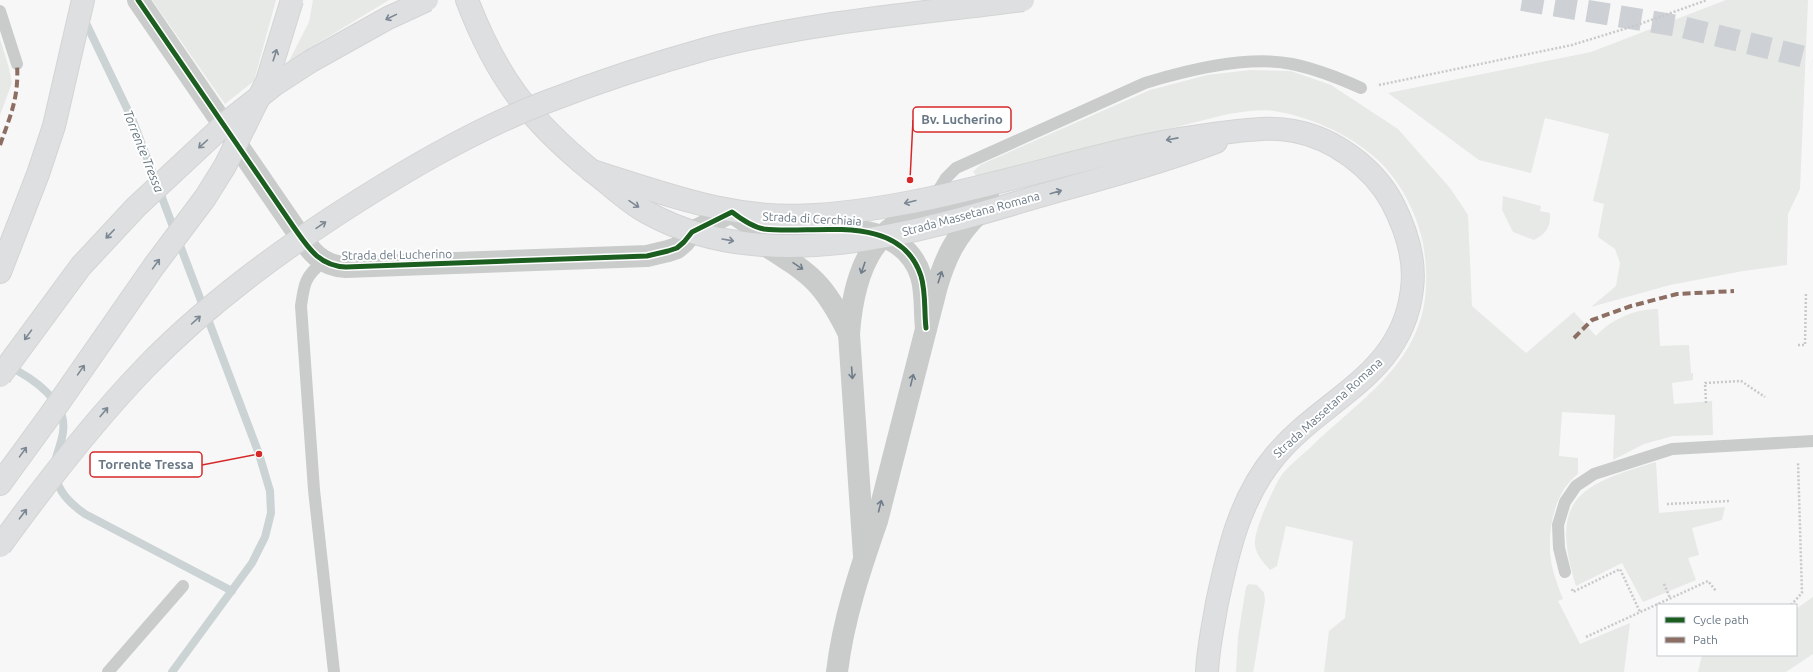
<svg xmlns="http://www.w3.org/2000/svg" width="1813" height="672" viewBox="0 0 1813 672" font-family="Ubuntu,sans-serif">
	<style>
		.green { fill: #e6e9e5 }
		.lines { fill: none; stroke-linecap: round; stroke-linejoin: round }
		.stream { stroke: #ccd3d5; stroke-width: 8 }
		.trunk-tunnel { stroke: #cdd1d5; stroke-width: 22; stroke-dasharray: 22 11; stroke-linecap: butt }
		.primary-casing { stroke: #d4d4d5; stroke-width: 24 }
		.trunk-casing { stroke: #d3d4d4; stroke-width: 24 }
		.path { stroke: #c8c9ca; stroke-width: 2.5; stroke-dasharray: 2 2; stroke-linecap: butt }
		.service { stroke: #cacccc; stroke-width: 12 }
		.minor { stroke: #cacccc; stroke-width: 22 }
		.primary { stroke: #dedfe0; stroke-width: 22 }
		.trunk { stroke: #dedfe0; stroke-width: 22 }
		.trunk-bridge-casing { stroke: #d3d4d4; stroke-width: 24; stroke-linecap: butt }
		.trunk-bridge { stroke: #dedfe0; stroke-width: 22 }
		.quiet { stroke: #8d6e63; stroke-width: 4; stroke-dasharray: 8 4; stroke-linecap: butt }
		.cycleway-casing { stroke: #fff; stroke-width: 8 }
		.cycleway { stroke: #1b5e20; stroke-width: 5 }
		.oneway { stroke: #7b8793 }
		.oneway2 { stroke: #6f7c89 }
		.labels { text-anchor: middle; stroke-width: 4; stroke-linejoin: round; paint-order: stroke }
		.street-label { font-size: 12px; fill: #6a7885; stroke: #fff }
		.water-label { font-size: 13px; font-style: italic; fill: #667880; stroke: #fff }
		.leader { fill: none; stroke: #d62828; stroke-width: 1.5 }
		.callout-dot { fill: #d62828; stroke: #fff; stroke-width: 1.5 }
		.callout { fill: #fff; stroke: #d62828; stroke-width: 1.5 }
		.callout-label { font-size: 13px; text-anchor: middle; font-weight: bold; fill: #6a7885 }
	</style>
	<rect width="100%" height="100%" fill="#f7f7f7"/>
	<g class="green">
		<polygon points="152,0 276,0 254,81 225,104"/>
		<polygon points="313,0 389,0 318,43 287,65 309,22"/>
		<polygon points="1726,0 1808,0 1800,189 1788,214 1787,265 1743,271 1670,285 1591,307 1616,286 1620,263 1615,249 1598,237 1604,204 1593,201 1609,134 1545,118 1531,173 1479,160 1388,93 1591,52"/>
		<polygon points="0,39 9,68 12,83 0,115"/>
		<path d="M 1250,70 L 1291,71 L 1331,85 L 1398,129 L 1450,188 L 1468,215 L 1472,306 L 1526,353 L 1574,312 L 1596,336 C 1611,319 1635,309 1658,309 L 1660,346 L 1689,345 L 1691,373 L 1693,373 L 1693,380 L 1672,383 L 1674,404 L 1712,401 L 1713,435 L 1673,436 L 1644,444 L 1613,460 L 1615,415 L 1562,412 L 1559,456 L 1578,458 L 1578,474 C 1556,490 1548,526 1550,552 C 1551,568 1557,584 1563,599 L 1558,601 L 1580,644 L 1630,623 L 1624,672 L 1324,672 L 1329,631 L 1345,618 L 1353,541 L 1286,526 L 1277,566 L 1270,570 C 1264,563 1257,556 1255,546 C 1253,531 1272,492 1279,479 C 1286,467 1304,454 1314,444 C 1375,387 1436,352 1425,257 C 1422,224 1405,188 1382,164 C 1354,136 1312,117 1274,111 C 1259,109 1243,112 1228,114 L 981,176 L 976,175 L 973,172 L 980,165 L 1150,90 L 1207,75 Z"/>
		<path d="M 1503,196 L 1541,206 L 1540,211 L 1550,213 C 1551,227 1546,234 1534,240 L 1513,232 L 1502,210 Z"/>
		<path d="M 1656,462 L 1659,513 L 1725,507 L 1722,520 L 1692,528 L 1699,555 L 1688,558 L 1696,580 L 1643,602 L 1622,563 L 1576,586 C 1549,499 1578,485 1656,462 Z"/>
		<polygon points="1249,584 1257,585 1264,593 1265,600 1254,668 1253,672 1236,672 1238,637 1246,587"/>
		<polygon points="1813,597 1813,654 1786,672 1698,672 1702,655 1796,655 1796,609"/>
	</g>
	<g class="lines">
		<g class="stream">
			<polyline points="84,19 133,121 259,454 270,491 271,513 265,537 252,563 172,672"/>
			<path d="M 8,366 C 31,377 68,401 63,432 C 62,442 57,452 55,462"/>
			<path d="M 56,476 C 58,493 72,505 85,514 L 232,591"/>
		</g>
		<polyline class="trunk-tunnel" points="1522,0 1678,26 1813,59"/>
		<g class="primary-casing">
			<g id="primary">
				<path d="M 467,0 C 496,76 529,120 592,171 C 611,185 627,202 648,213 C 766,278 916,233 1036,197 C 1096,180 1157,164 1216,142"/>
				<path d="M 592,171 C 669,195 734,221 816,215 C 921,208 1026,173 1129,149 C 1165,141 1201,135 1238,131 C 1257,129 1275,127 1294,131 C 1333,138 1373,167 1392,202 C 1406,229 1416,259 1412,289 C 1402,376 1324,397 1275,456 C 1240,498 1228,551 1217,603 C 1213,626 1208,649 1207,672"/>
			</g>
		</g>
		<g class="trunk-casing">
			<g id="trunk">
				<polyline points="0,272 38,174 54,126 83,0"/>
				<polyline points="0,484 51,414"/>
			</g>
		</g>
		<g class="path">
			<polyline points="1379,85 1572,45 1637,25 1707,0"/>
			<polyline points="1798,345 1805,345 1806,292"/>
			<polyline points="1706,403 1705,383 1741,381 1765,397"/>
			<polyline points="1667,504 1729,501"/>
			<polyline points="1664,584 1670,598"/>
			<polyline points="1572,589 1573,592 1620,569 1640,612"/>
			<polyline points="1791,605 1802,593 1798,462"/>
			<polyline points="1586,637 1708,581 1716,591"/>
		</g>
		<g class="service">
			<polyline points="0,11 17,64"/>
			<path d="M 935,196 L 946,178 L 956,168 L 1145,83 C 1188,70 1247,55 1292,64 C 1316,69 1339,78 1361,88"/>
			<path d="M 323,262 C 305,276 304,284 301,306 L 314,490 L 334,672"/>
			<polyline points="1565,572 1559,548 1558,525 1565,502 1576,486 1594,474 1672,449 1813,441"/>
			<polyline points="108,672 183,586"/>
		</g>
		<g class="minor">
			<path d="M 138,0 L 295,229 C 309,249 320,266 346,267 L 647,256 L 668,251 L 677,248 L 684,242 L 692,232 L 732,212 C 741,219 752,227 764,229 C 814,235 900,211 921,276 C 926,292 924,311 926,328"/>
			<path d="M 765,245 C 812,275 824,283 849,334"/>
			<path d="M 864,556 L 849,334 C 852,292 864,239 906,219 C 914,215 924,213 932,211 C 951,205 969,200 988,195"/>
			<path d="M 837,672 C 843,620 860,570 877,521 L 937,286 C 946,256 956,236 978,214"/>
		</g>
		<use href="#primary" class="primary"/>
		<use href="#trunk" class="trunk"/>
		<g class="trunk-bridge-casing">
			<g id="trunk-bridge">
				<polyline points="0,376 81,266 136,207 226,123 274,85 311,61 388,18 427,0"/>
				<polyline points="51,414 154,266 205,198 225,166 267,81 292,0"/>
				<path d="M 0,546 C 45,484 92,423 145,368 C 201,310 266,261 333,217 C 401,173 471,131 546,102 C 598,82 652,64 706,49 C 809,22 917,14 1023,0"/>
			</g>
		</g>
		<use href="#trunk-bridge" class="trunk-bridge"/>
		<g class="quiet">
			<path d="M 0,145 C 11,114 19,97 17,64"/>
			<polyline points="1574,338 1592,320 1631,306 1677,294 1734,291"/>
		</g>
		<g class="cycleway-casing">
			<path id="cycleway" d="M 138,0 L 295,229 C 309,249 320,266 346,267 L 647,256 L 668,251 L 677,248 L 684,242 L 692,232 L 732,212 C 741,219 752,227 764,229 C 814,235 900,211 921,276 C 926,292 924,311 926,328"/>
		</g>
		<use href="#cycleway" class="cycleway"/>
	</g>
	<defs><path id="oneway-shaft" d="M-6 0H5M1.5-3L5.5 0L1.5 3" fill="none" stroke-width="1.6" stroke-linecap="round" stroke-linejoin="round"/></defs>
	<g class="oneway">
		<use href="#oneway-shaft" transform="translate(391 17) rotate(154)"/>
		<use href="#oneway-shaft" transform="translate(275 55) rotate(-72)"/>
		<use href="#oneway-shaft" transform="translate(1172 139) rotate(169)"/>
		<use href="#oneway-shaft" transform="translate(203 144) rotate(138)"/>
		<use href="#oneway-shaft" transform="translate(1056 192) rotate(-16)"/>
		<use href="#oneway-shaft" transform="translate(910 202) rotate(166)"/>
		<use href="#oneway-shaft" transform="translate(634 204) rotate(34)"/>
		<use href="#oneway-shaft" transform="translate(321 225) rotate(-34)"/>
		<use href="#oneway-shaft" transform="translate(110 234) rotate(134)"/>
		<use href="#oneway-shaft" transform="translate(728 240) rotate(10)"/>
		<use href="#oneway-shaft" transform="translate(156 264) rotate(-54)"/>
		<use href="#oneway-shaft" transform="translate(196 320) rotate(-42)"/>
		<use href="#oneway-shaft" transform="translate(28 335) rotate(126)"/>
		<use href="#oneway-shaft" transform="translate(81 370) rotate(-55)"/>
		<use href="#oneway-shaft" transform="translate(104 412) rotate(-50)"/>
		<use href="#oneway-shaft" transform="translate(23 452) rotate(-54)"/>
		<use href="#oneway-shaft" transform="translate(23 514) rotate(-53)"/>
	</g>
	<g class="oneway2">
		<use href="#oneway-shaft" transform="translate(798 266) rotate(34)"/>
		<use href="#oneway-shaft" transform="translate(863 268) rotate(109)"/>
		<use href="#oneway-shaft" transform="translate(940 277) rotate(-72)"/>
		<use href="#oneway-shaft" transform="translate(852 373) rotate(86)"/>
		<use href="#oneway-shaft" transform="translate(912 380) rotate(-76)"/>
		<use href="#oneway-shaft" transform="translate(880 506) rotate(-76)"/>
	</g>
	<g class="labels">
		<g class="street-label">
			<text transform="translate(971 214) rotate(-15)" y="4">Strada Massetana Romana</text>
			<text transform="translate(812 219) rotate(3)" y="4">Strada di Cerchiaia</text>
			<text transform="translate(397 255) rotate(-1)" y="4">Strada del Lucherino</text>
			<text transform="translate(1328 408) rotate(-42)" y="4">Strada Massetana Romana</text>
		</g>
		<g class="water-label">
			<text transform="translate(144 151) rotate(68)" y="5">Torrente Tressa</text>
		</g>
	</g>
	<path class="leader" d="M910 180L913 120M259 454L202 465"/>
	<g class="callout-dot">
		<circle cx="910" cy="180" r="4"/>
		<circle cx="259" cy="454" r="4"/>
	</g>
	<g class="callout">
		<rect x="913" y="107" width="98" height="25" rx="4"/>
		<rect x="90" y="452" width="112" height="25" rx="4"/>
	</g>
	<g class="callout-label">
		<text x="962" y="124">Bv. Lucherino</text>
		<text x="146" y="469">Torrente Tressa</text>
	</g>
	<rect x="1657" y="604" width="140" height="52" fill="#ffffff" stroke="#c3c9ce"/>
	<rect x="1665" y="617" width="20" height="6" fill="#1b5e20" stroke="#c3c9ce"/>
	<text x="1693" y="624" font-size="12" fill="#6a7885">Cycle path</text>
	<rect x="1665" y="637" width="20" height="6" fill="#8d6e63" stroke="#c3c9ce"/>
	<text x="1693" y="644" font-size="12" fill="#6a7885">Path</text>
</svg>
